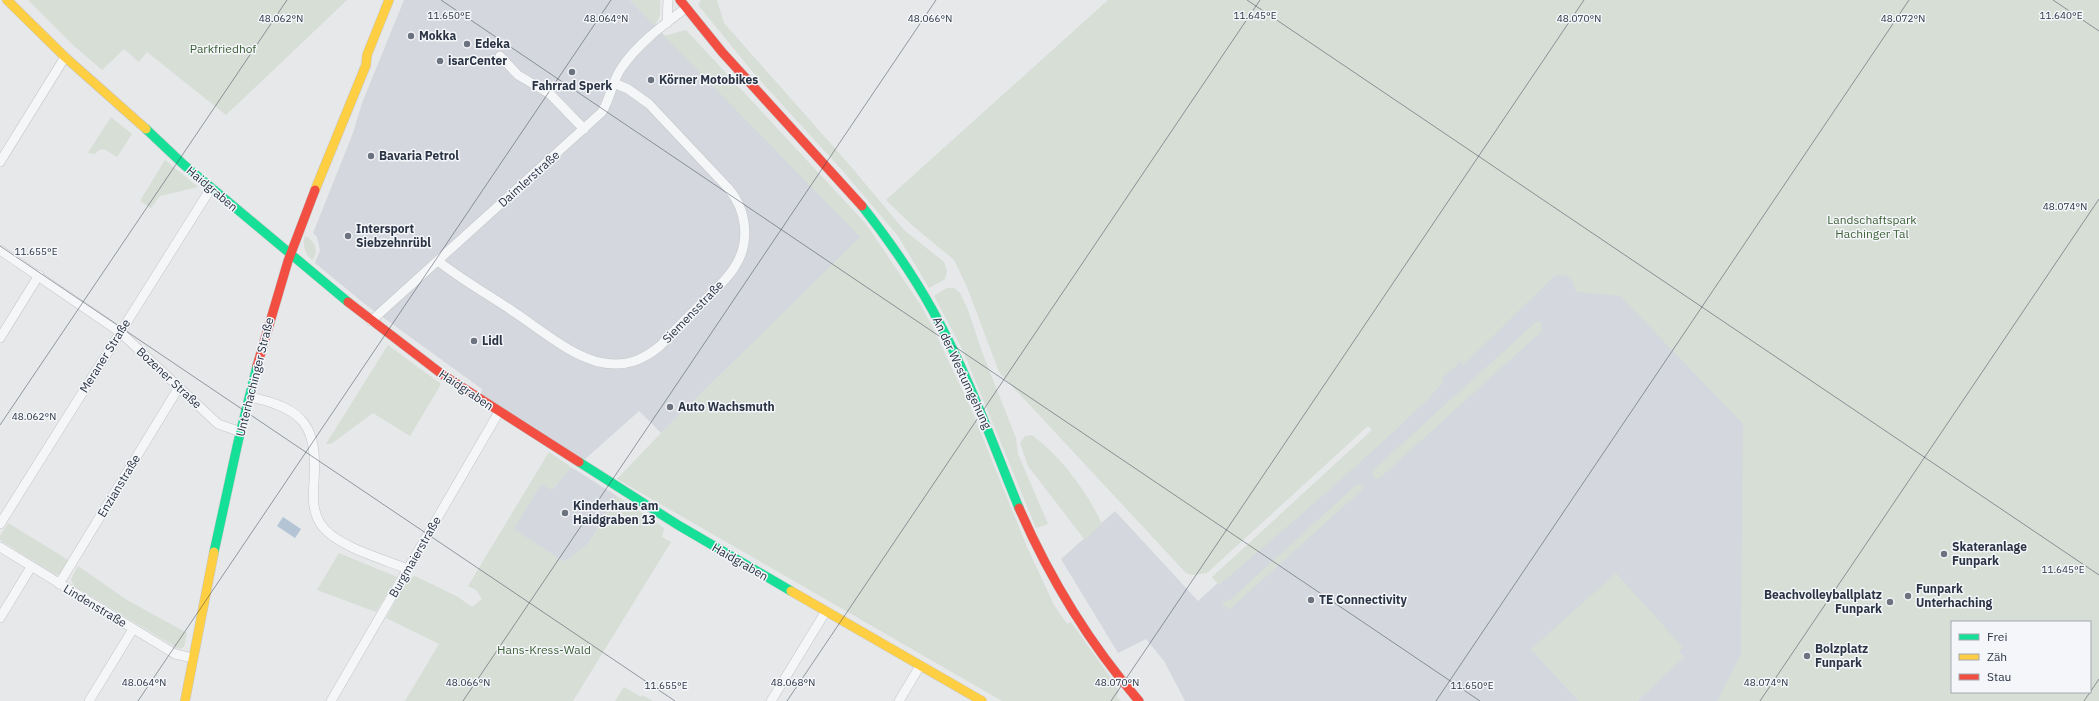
<svg xmlns="http://www.w3.org/2000/svg" width="2099" height="701" viewBox="0 0 2099 701" font-family="'IBM Plex Sans',sans-serif">
	<style>
		.built { fill: #d4d7dd }
		.green { fill: #d6ded6; fill-rule: evenodd }
		.water { fill: #b4c4d5 }
		.lines { fill: none; stroke-linecap: round; stroke-linejoin: round }
		.street-casing { stroke: #c4c6c8; stroke-width: 10 }
		.fast-casing { stroke: #c4c6c8; stroke-width: 10 }
		.slow-casing { stroke: #c4c6c8; stroke-width: 10 }
		.jam-casing { stroke: #c4c6c8; stroke-width: 10 }
		.street { stroke: #f5f6f7; stroke-width: 9 }
		.fast { stroke: #16e098; stroke-width: 9 }
		.slow { stroke: #ffcf43; stroke-width: 9 }
		.jam { stroke: #f24e42; stroke-width: 9 }
		.ticks { fill: none; stroke: #2b3445; stroke-width: 1; stroke-opacity: 0.45 }
		.poi-dot { fill: #6c737f; stroke: #f4f6f9; stroke-width: 1.5 }
		.labels { text-anchor: middle; stroke-width: 3; stroke-linejoin: round; paint-order: stroke }
		.poi-label { font-size: 12px; font-weight: bold; fill: #2b3445; stroke: #f4f6f9; text-anchor: start }
		.park-label { font-size: 12px; fill: #3f6138; stroke: #f4f6f9 }
		.street-label { font-size: 12px; fill: #2b3445; stroke: #f4f6f9 }
		.ticks-label { font-size: 10px; text-anchor: middle; fill: #2b3445; stroke: #f4f6f9; stroke-width: 3; stroke-linejoin: round; paint-order: stroke }
	</style>
	<rect width="100%" height="100%" fill="#e6e8ea"/>
	<g class="built">
		<polygon points="404,0 630,0 861,237 661,433 639,411 583,461 481,395 482,389 366,305 315,263 320,250 317,237 313,233 353,133 362,103"/>
		<polygon points="1580,252 1745,422 1741,655 1718,701 1637,701 1684,657 1679,651 1531,649 1579,701 1185,701 1164,661 1146,639 1118,653 1061,559 1115,511 1198,601"/>
		<polygon points="571,467 617,496 588,544 564,562 513,529 541,484 553,489"/>
	</g>
	<g class="green">
		<polygon points="28,0 347,0 226,115 147,52 139,62 124,49 102,70 72,44"/>
		<polygon points="630,0 660,0 660,15 655,26"/>
		<polygon points="701,0 717,0 724,23 847,162 904,230 944,262 947,271 945,279 929,288 898,236 842,170 757,77 698,5"/>
		<path d="M 1108,0 L 2099,0 L 2099,701 L 1717,701 L 1741,655 L 1743,424 L 1620,296 L 1576,292 L 1572,280 L 1565,275 L 1554,276 L 1463,366 L 1462,360 L 1442,379 L 1443,383 C 1423,405 1401,425 1379,445 C 1327,493 1273,539 1219,585 L 1212,577 L 1372,430 L 1368,426 L 1207,573 L 1192,575 L 1186,573 L 999,372 L 967,287 L 954,260 L 913,226 L 886,200 ZM 1952,622 L 2090,622 L 2090,692 L 1952,692 Z"/>
		<polygon points="686,30 866,224 920,304 932,326 972,411 1027,547 1054,605 1067,624 1071,622 1115,684 1119,691 1117,697 1121,701 1002,701 617,479 661,433 860,237 664,36"/>
		<polygon points="111,117 132,134 117,157 104,149 99,150 95,154 88,153"/>
		<polygon points="165,160 198,187 160,196 151,208 140,201"/>
		<path d="M 305,236 C 315,241 320,251 312,260 C 305,254 302,245 305,236 Z"/>
		<polygon points="947,288 954,288 960,293 968,310 982,352 1016,438 1018,454 1048,524 1036,528 963,351 934,296"/>
		<polygon points="1537,321 1541,323 1542,331 1380,478 1376,479 1372,474 1373,470"/>
		<polygon points="388,345 441,384 410,436 373,413 331,444 326,444"/>
		<path d="M 1032,435 C 1062,458 1086,490 1102,524 L 1085,540 L 1028,466 L 1020,443 L 1025,436 Z"/>
		<polygon points="549,452 571,467 552,490 541,484 514,529 564,562 588,544 617,496 664,528 662,537 671,542 573,701 405,701 439,644 386,618 407,580 415,576 458,597 472,607 482,599 476,590 468,586"/>
		<polygon points="1356,485 1362,485 1364,488 1229,610 1221,602 1231,599"/>
		<polygon points="8,523 70,561 63,573 56,575 0,540 0,536"/>
		<polygon points="339,553 397,577 376,612 317,590"/>
		<polygon points="78,566 127,600 187,633 184,647 179,649 74,586 71,579"/>
		<polygon points="1616,573 1683,647 1679,651 1684,657 1637,701 1579,701 1531,649"/>
		<polygon points="624,687 641,697 642,695 653,701 615,701"/>
	</g>
	<polygon class="water" points="283,517 301,529 295,538 277,526"/>
	<g class="lines">
		<g class="street-casing">
			<g id="street">
				<polyline points="667,23 668,0"/>
				<polyline points="500,56 518,75 550,94 584,129"/>
				<polyline points="0,162 65,57"/>
				<polyline points="0,250 120,332 218,424 241,432"/>
				<path d="M 438,261 C 462,280 489,295 514,312 C 540,329 573,358 604,363 C 626,367 643,360 660,346 C 674,331 688,317 703,302 C 713,291 726,281 734,268 C 751,243 747,210 728,188 L 649,104 L 628,89 L 614,83"/>
				<path d="M 371,321 L 602,112 C 610,99 612,83 620,70 C 636,45 663,25 686,8"/>
				<polyline points="0,338 39,275"/>
				<path d="M 250,397 C 304,408 318,427 314,481 C 313,495 312,510 320,523 C 334,546 383,559 408,569"/>
				<polyline points="0,524 211,188"/>
				<polyline points="0,547 175,654 193,658"/>
				<polyline points="59,584 179,387"/>
				<polyline points="0,618 31,567"/>
				<polyline points="89,701 133,629"/>
				<polyline points="331,701 499,412"/>
				<polyline points="771,701 826,611"/>
				<polyline points="899,701 920,666"/>
			</g>
		</g>
		<g class="fast-casing">
			<g id="fast">
				<polyline points="146,129 183,164 348,302"/>
				<path d="M 862,206 C 888,239 912,273 933,311 C 968,374 992,442 1019,508"/>
				<polyline points="579,462 678,525 791,591"/>
				<polyline points="214,552 238,442 257,366"/>
			</g>
		</g>
		<g class="slow-casing">
			<g id="slow">
				<polyline points="7,0 65,57 146,129"/>
				<polyline points="315,190 366,65 367,55 389,0"/>
				<polyline points="791,591 982,701"/>
				<polyline points="185,701 214,552"/>
			</g>
		</g>
		<g class="jam-casing">
			<g id="jam">
				<polyline points="680,0 722,52 862,206"/>
				<polyline points="348,302 443,375 579,462"/>
				<polyline points="257,366 288,261 315,190"/>
				<path d="M 1019,508 C 1050,579 1088,642 1139,701"/>
			</g>
		</g>
		<use href="#street" class="street"/>
		<use href="#fast" class="fast"/>
		<use href="#slow" class="slow"/>
		<use href="#jam" class="jam"/>
	</g>
	<path class="ticks" d="M 441,0 L 1480,701M 1247,0 L 2099,575M 2053,0 L 2099,31M 0,246 L 675,701M 0,425 L 287,0M 138,701 L 611,0M 463,701 L 936,0M 787,701 L 1260,0M 1111,701 L 1584,0M 1436,701 L 1909,0M 1760,701 L 2099,199M 2084,701 L 2099,679"/>
	<g class="poi-dot">
		<circle cx="411" cy="36" r="4"/>
		<circle cx="467" cy="44" r="4"/>
		<circle cx="440" cy="61" r="4"/>
		<circle cx="572" cy="72" r="4"/>
		<circle cx="651" cy="80" r="4"/>
		<circle cx="371" cy="156" r="4"/>
		<circle cx="348" cy="236" r="4"/>
		<circle cx="474" cy="341" r="4"/>
		<circle cx="670" cy="407" r="4"/>
		<circle cx="565" cy="513" r="4"/>
		<circle cx="1944" cy="554" r="4"/>
		<circle cx="1908" cy="596" r="4"/>
		<circle cx="1311" cy="600" r="4"/>
		<circle cx="1890" cy="602" r="4"/>
		<circle cx="1807" cy="656" r="4"/>
	</g>
	<g class="labels">
		<g class="poi-label">
			<text x="419" y="40">Mokka</text>
			<text x="475" y="48">Edeka</text>
			<text x="448" y="65">isarCenter</text>
			<text x="659" y="84">Körner Motobikes</text>
			<text x="572" y="90" text-anchor="middle">Fahrrad Sperk</text>
			<text x="379" y="160">Bavaria Petrol</text>
			<text x="356" y="233">Intersport<tspan x="356" dy="14">Siebzehnrübl</tspan></text>
			<text x="482" y="345">Lidl</text>
			<text x="678" y="411">Auto Wachsmuth</text>
			<text x="573" y="510">Kinderhaus am<tspan x="573" dy="14">Haidgraben 13</tspan></text>
			<text x="1952" y="551">Skateranlage<tspan x="1952" dy="14">Funpark</tspan></text>
			<text x="1916" y="593">Funpark<tspan x="1916" dy="14">Unterhaching</tspan></text>
			<text x="1882" y="599" text-anchor="end">Beachvolleyballplatz<tspan x="1882" dy="14">Funpark</tspan></text>
			<text x="1319" y="604">TE Connectivity</text>
			<text x="1815" y="653">Bolzplatz<tspan x="1815" dy="14">Funpark</tspan></text>
		</g>
		<g class="park-label">
			<text x="223" y="53">Parkfriedhof</text>
			<text x="1872" y="224">Landschaftspark<tspan x="1872" dy="14">Hachinger Tal</tspan></text>
			<text x="544" y="654">Hans-Kress-Wald</text>
		</g>
		<g class="street-label">
			<text transform="translate(529 179) rotate(-42)" y="4">Daimlerstraße</text>
			<text transform="translate(212 189) rotate(40)" y="4">Haidgraben</text>
			<text transform="translate(693 312) rotate(-46)" y="4">Siemensstraße</text>
			<text transform="translate(105 356) rotate(-58)" y="4">Meraner Straße</text>
			<text transform="translate(962 373) rotate(65)" y="4">An der Westumgehung</text>
			<text transform="translate(255 377) rotate(-76)" y="4">Unterhachinger Straße</text>
			<text transform="translate(169 378) rotate(43)" y="4">Bozener Straße</text>
			<text transform="translate(466 390) rotate(34)" y="4">Haidgraben</text>
			<text transform="translate(119 486) rotate(-59)" y="4">Enzianstraße</text>
			<text transform="translate(415 557) rotate(-60)" y="4">Burgmaierstraße</text>
			<text transform="translate(740 562) rotate(30)" y="4">Haidgraben</text>
			<text transform="translate(95 606) rotate(31)" y="4">Lindenstraße</text>
		</g>
	</g>
	<g class="ticks-label">
		<text x="449" y="19">11.650°E</text>
		<text x="1255" y="19">11.645°E</text>
		<text x="2061" y="19">11.640°E</text>
		<text x="606" y="22">48.064°N</text>
		<text x="930" y="22">48.066°N</text>
		<text x="1579" y="22">48.070°N</text>
		<text x="281" y="22">48.062°N</text>
		<text x="1903" y="22">48.072°N</text>
		<text x="2065" y="210">48.074°N</text>
		<text x="36" y="255">11.655°E</text>
		<text x="34" y="420">48.062°N</text>
		<text x="2063" y="573">11.645°E</text>
		<text x="144" y="686">48.064°N</text>
		<text x="468" y="686">48.066°N</text>
		<text x="793" y="686">48.068°N</text>
		<text x="1117" y="686">48.070°N</text>
		<text x="1766" y="686">48.074°N</text>
		<text x="666" y="689">11.655°E</text>
		<text x="1472" y="689">11.650°E</text>
	</g>
	<rect x="1951" y="621" width="140" height="72" fill="#f4f6f9" stroke="#a4a8b1"/>
	<rect x="1959" y="634" width="20" height="6" fill="#16e098" stroke="#a4a8b1"/>
	<text x="1987" y="641" font-size="12" fill="#2b3445">Frei</text>
	<rect x="1959" y="654" width="20" height="6" fill="#ffcf43" stroke="#a4a8b1"/>
	<text x="1987" y="661" font-size="12" fill="#2b3445">Zäh</text>
	<rect x="1959" y="674" width="20" height="6" fill="#f24e42" stroke="#a4a8b1"/>
	<text x="1987" y="681" font-size="12" fill="#2b3445">Stau</text>
</svg>
